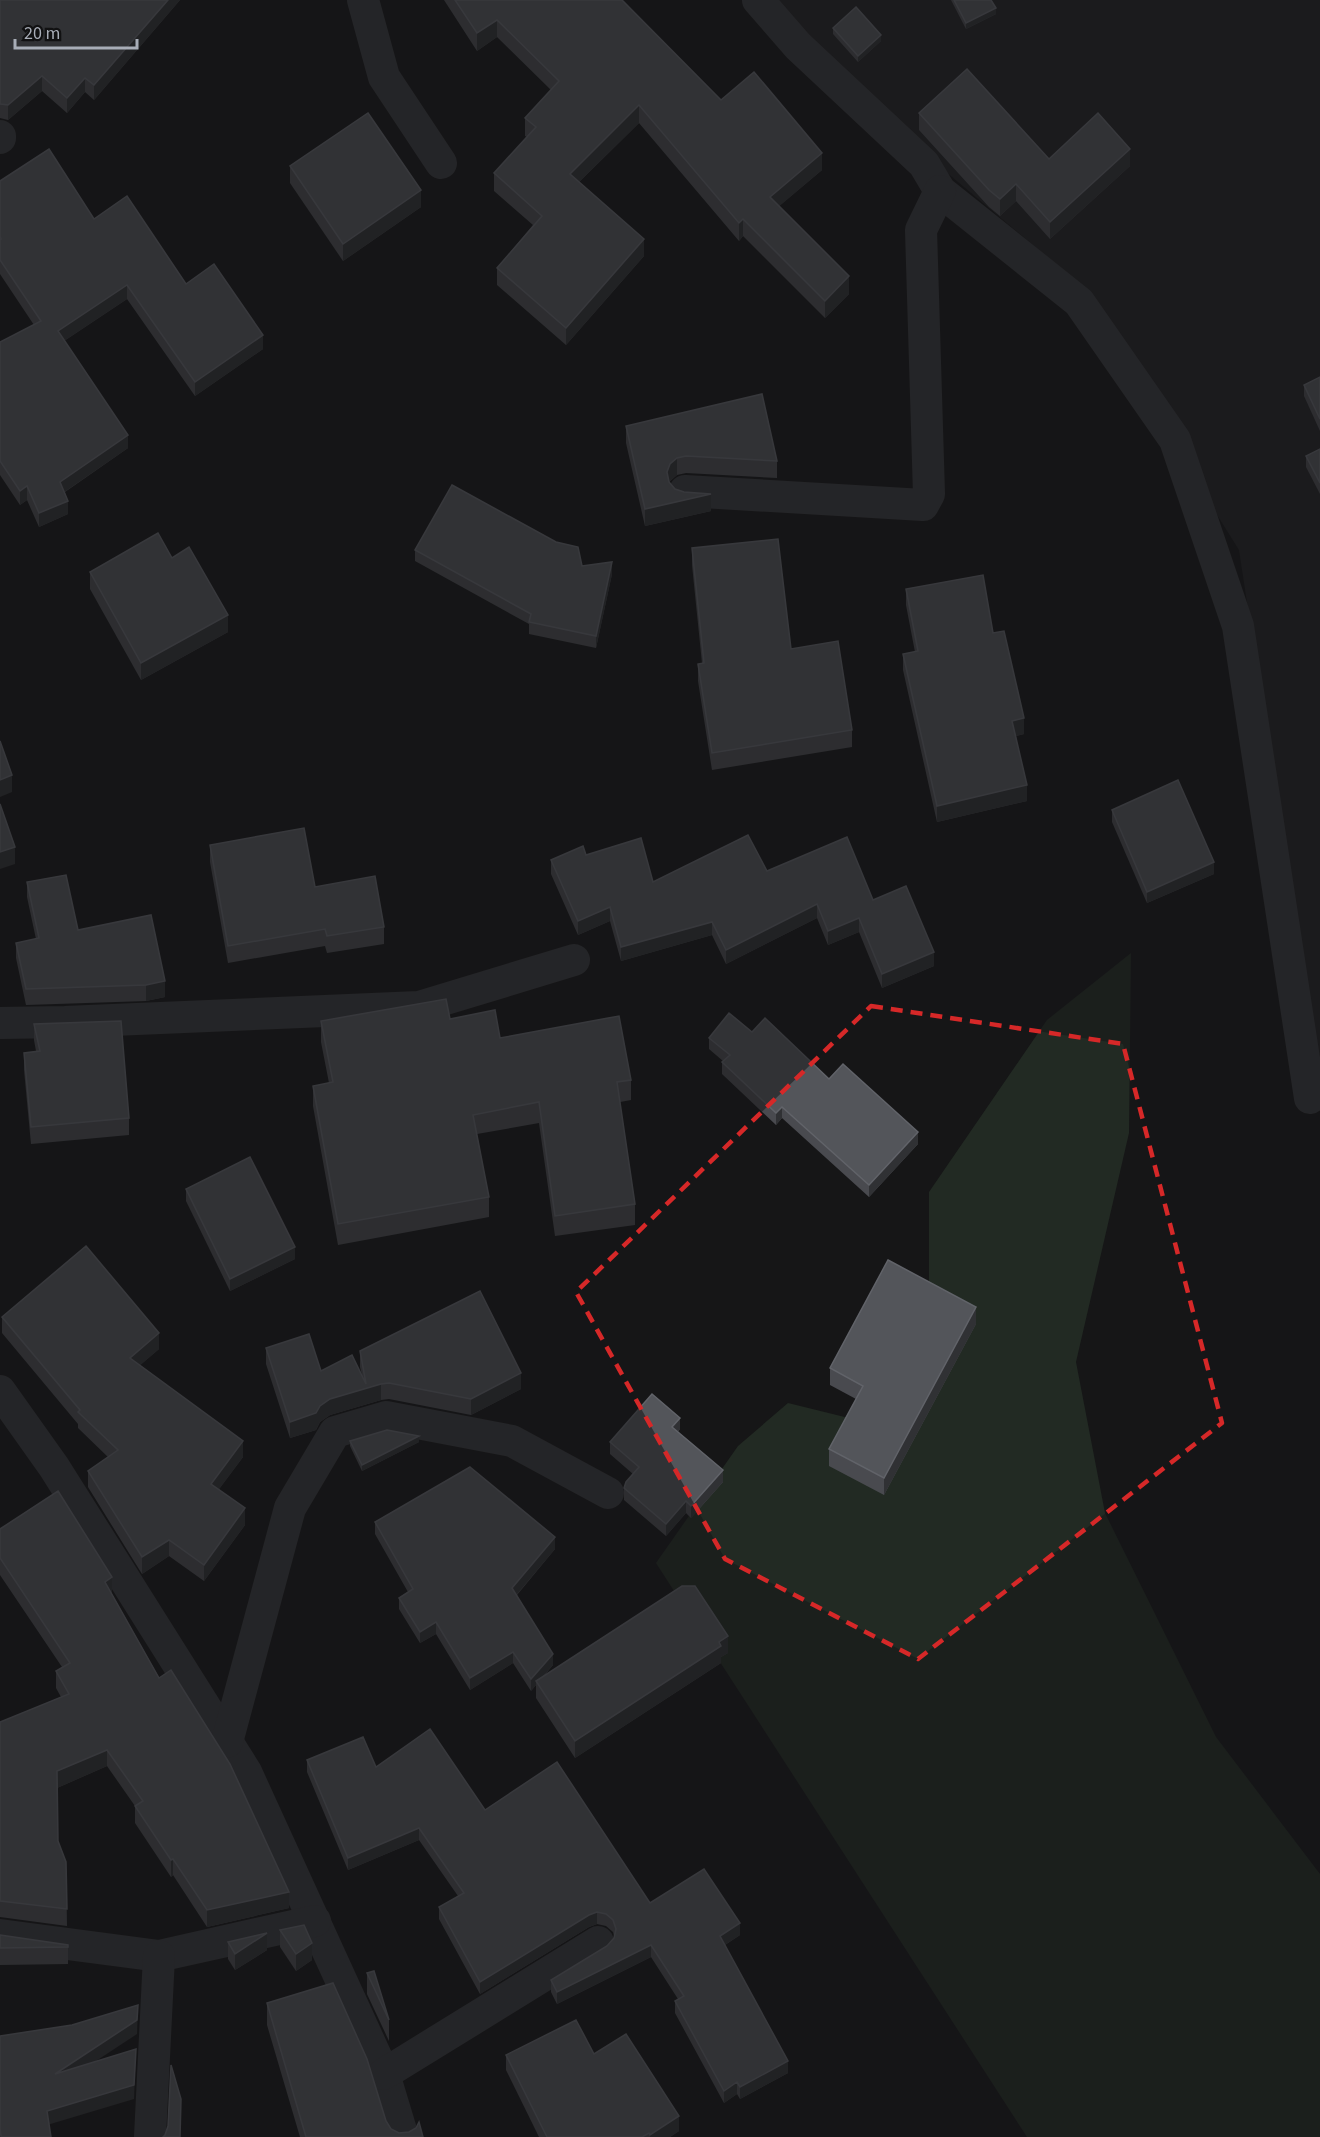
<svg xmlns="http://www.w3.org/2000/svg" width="1320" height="2137" viewBox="0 0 1320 2137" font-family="'Source Sans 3',sans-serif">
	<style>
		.built { fill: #222224 }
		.green { fill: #222a23 }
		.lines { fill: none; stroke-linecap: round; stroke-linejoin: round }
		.street { stroke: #37383c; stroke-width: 32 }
		.wall { fill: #494a4f }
		.shaded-wall { fill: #303134 }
		.building { fill: #53555a; stroke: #616369; stroke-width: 1.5 }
		.marked { fill: none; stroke: #d62828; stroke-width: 4.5; stroke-dasharray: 12 8; stroke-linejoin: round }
	</style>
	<rect width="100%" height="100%" fill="#161617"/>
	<polygon class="built" points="742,0 1320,0 1320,1079 1239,550 1066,273"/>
	<polygon class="green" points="1131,953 1129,1133 1076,1362 1105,1513 1216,1737 1320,1874 1320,2137 1027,2137 656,1563 738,1446 788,1403 865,1422 929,1319 929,1192 1047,1020"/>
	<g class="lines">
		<g class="street">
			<polyline points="363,0 384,77 441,163"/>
			<polyline points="758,0 798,46 924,164 940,191 1079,302 1175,440 1238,626 1310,1098"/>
			<polyline points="0,136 0,138"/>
			<polyline points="685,491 923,505 929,494 921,230 940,191"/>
			<polyline points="0,1023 65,1022 419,1007 574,960"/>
			<polyline points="0,1391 54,1467 246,1772 384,2074 403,2137"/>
			<polyline points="227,1742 290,1508 335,1432 386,1417 512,1441 608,1493"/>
			<polyline points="0,1935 159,1956 315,1921"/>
			<polyline points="384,2074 598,1942"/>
			<polyline points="150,2137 159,1956"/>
		</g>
	</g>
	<g class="wall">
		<polygon points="180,0 94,100 85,92 67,113 42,91 8,120 0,118 0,1"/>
		<polygon points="444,0 622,0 721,100 822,170 779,206 849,294 825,318 743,236 739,241 639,123 579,182 644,256 566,345 497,285 497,268 533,225 494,191 494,173 527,137 525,136 525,118 551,90 497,37 477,51"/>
		<polygon points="951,0 991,0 996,14 966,29"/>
		<polygon points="833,28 881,41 858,62 833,34"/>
		<polygon points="919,113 1049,159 1130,166 1050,239 1016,201 1000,216 989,207 919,130"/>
		<polygon points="290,166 421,207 343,261 290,183"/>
		<polygon points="0,181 94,219 186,284 263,349 195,396 127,299 64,341 128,448 65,492 68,514 39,527 27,500 20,505 0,475 0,342 34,325 0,274"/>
		<polygon points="1320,377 1320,431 1304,396 1304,385"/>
		<polygon points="626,426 777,461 777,478 686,473 677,475 670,481 670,483 675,489 711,511 645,526 626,443"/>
		<polygon points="1320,449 1320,494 1306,467 1306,456"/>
		<polygon points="692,548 791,649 852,730 852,747 712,770 698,681 698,664 702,663 692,565"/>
		<polygon points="415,550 582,566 612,574 596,648 529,634 529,624 415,561"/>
		<polygon points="172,558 228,632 141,680 90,589 90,572"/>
		<polygon points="906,589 993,633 1024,734 1016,736 1027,801 937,822 903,670 903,654 915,652 906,605"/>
		<polygon points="1112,810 1214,874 1147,903 1112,822"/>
		<polygon points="210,845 315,887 384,927 384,944 327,953 325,946 228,963 210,862"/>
		<polygon points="586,855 653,882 767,871 873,900 934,966 882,988 859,932 828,945 817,918 726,964 712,935 621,961 610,921 578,935 551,874 551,860"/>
		<polygon points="27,882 78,930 165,997 146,1001 26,1005 16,958 16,943 36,939 27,897"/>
		<polygon points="450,1019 500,1038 631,1080 631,1100 620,1102 635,1204 635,1225 555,1236 539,1123 477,1134 489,1197 489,1217 338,1245 313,1106 313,1086 329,1083 321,1042 321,1021"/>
		<polygon points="34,1024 129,1118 129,1135 31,1144 24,1070 24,1053 36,1051 34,1040"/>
		<polygon points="752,1032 829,1079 918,1144 869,1197 782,1118 776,1125 722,1074 722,1062 723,1061 709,1049 709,1038"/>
		<polygon points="186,1189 295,1259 230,1291 186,1201"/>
		<polygon points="2,1317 159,1349 140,1365 243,1457 219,1489 245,1525 204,1581 169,1556 142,1574 88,1487 88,1471 108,1457 78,1428 78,1424 2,1333"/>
		<polygon points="976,1324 884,1495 829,1466 829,1449 856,1399 830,1385 830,1368"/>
		<polygon points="266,1348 321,1371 362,1375 360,1367 360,1351 521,1389 471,1415 389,1399 381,1400 330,1415 320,1422 316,1430 290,1438 266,1364"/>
		<polygon points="680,1429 678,1432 723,1482 691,1518 686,1513 666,1536 624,1500 624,1488 633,1474 610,1454 610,1442"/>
		<polygon points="350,1441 419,1442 362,1471 350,1446"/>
		<polygon points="375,1522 555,1549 517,1595 553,1665 544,1676 728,1653 721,1657 721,1663 575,1758 536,1698 536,1685 531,1691 513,1663 470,1690 436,1634 420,1643 399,1609 399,1598 408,1592 375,1534"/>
		<polygon points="0,1529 112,1594 289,1908 207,1927 173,1875 171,1877 135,1823 135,1806 107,1766 57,1788 58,1841 66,1862 67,1926 0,1917 0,1722 61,1697 56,1688 56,1671 62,1667 0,1575"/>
		<polygon points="307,1760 376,1767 485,1810 650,1903 740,1935 725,1945 788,2073 740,2099 737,2094 724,2103 675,2013 675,2001 678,1999 651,1957 557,2004 551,1992 551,1980 607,1946 614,1938 614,1936 613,1932 606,1926 597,1924 589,1927 480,1994 439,1919 439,1907 458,1896 419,1840 348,1870 307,1772"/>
		<polygon points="280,1930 312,1960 296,1971 280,1947"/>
		<polygon points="0,1935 68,1945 68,1964 0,1965"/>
		<polygon points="228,1942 267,1950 235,1970 228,1959"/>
		<polygon points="367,1973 389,2020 389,2041 367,1994"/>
		<polygon points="267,2003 386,2121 391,2129 399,2133 423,2137 300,2137 267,2025"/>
		<polygon points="594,2054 679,2131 670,2137 539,2137 506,2070 506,2055"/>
	</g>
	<g class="shaded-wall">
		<polygon points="168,0 180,0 94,100 94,85"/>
		<polygon points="996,8 996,14 966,29 966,23"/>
		<polygon points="497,20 497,37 477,51 477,33"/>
		<polygon points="881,35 881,41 858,62 858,56"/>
		<polygon points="42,76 42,91 8,120 8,105"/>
		<polygon points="85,78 85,92 67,113 67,98"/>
		<polygon points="639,105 639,123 570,191 570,174"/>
		<polygon points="1130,149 1130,166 1050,239 1050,222"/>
		<polygon points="822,153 822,170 770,214 770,197"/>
		<polygon points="1016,184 1016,201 1000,216 1000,199"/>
		<polygon points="421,190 421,207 343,261 343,244"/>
		<polygon points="743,219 743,236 739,241 739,223"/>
		<polygon points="644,239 644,256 566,345 566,328"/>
		<polygon points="849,276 849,294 825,318 825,301"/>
		<polygon points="127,285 127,299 58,345 58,331"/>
		<polygon points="263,335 263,349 195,396 195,382"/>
		<polygon points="128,435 128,448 60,495 60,482"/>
		<polygon points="677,458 677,475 670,481 667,489 667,472 670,464"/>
		<polygon points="27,486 27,500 20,505 20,491"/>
		<polygon points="711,494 711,511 645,526 645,509"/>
		<polygon points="68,501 68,514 39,527 39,513"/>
		<polygon points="612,562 612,574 596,648 596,636"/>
		<polygon points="228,615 228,632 141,680 141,663"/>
		<polygon points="1024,718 1024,734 1012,737 1012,721"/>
		<polygon points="12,775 12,792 0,797 0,780"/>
		<polygon points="1027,785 1027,801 937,822 937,806"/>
		<polygon points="15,847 15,864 0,869 0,852"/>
		<polygon points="1214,862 1214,874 1147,903 1147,892"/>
		<polygon points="817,904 817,918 726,964 726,950"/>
		<polygon points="610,907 610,921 578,935 578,921"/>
		<polygon points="859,918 859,932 828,945 828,931"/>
		<polygon points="712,922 712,935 621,961 621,947"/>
		<polygon points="934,952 934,966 882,988 882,974"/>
		<polygon points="165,981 165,997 146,1001 146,985"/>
		<polygon points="782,1107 782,1118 776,1125 776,1113"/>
		<polygon points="918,1132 918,1144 869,1197 869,1185"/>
		<polygon points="295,1247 295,1259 230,1291 230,1279"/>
		<polygon points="976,1307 976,1324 884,1495 884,1478"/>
		<polygon points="159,1333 159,1349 130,1374 130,1358"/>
		<polygon points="521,1373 521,1389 471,1415 471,1399"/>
		<polygon points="381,1384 381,1400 330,1415 320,1422 316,1430 290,1438 290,1422 320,1406 330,1399"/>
		<polygon points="680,1418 680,1429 672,1438 672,1427"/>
		<polygon points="419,1436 419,1442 362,1471 362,1465"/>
		<polygon points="243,1441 243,1457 211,1500 211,1484"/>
		<polygon points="723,1470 723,1482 691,1518 691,1506"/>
		<polygon points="686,1501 686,1513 666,1536 666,1524"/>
		<polygon points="245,1508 245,1525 204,1581 204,1565"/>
		<polygon points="555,1537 555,1549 512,1600 512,1588"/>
		<polygon points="169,1540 169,1556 142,1574 142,1557"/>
		<polygon points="112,1577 112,1594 105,1599 105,1582"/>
		<polygon points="436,1622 436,1634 420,1643 420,1632"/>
		<polygon points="728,1636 728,1653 721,1657 721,1663 575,1758 575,1741"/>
		<polygon points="513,1652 513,1663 470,1690 470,1678"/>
		<polygon points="553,1654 553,1665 537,1683 536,1681 536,1685 531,1691 531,1679"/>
		<polygon points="107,1750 107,1766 57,1788 57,1771"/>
		<polygon points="419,1828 419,1840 348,1870 348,1858"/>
		<polygon points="173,1859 173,1875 171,1877 171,1860"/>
		<polygon points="289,1892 289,1908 207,1927 207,1910"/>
		<polygon points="597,1912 597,1924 589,1927 480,1994 480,1982 589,1915"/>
		<polygon points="740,1923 740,1935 720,1948 720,1936"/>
		<polygon points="267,1933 267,1950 235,1970 235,1954"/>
		<polygon points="312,1943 312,1960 296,1971 296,1954"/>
		<polygon points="651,1945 651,1957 557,2004 557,1992"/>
		<polygon points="138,2005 137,2034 55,2088 55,2074"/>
		<polygon points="136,2049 134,2099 47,2125 47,2111"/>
		<polygon points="788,2061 788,2073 740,2099 740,2087"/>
		<polygon points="737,2082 737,2094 724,2103 724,2091"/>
		<polygon points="679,2116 679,2131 670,2137 650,2137 650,2135"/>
	</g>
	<g class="building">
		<polygon points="1,0 168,0 94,85 85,78 67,98 42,76 8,105 0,104 0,1"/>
		<polygon points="455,0 622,0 721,100 754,72 822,153 770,197 849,276 825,301 743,219 739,223 639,105 570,174 644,239 566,328 497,268 542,216 494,173 536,127 525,118 559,81 497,20 477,33"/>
		<polygon points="954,0 991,0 996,8 966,23"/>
		<polygon points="856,7 881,35 858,56 833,28"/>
		<polygon points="967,69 1049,159 1098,113 1130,149 1050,222 1016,184 1000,199 989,190 919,113"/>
		<polygon points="368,113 421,190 343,244 290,166"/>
		<polygon points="49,149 94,219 127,196 186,284 214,264 263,335 195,382 127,285 58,331 128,435 60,482 68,501 39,513 27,486 20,491 0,461 0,342 41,321 0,260 0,240 1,239 0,236 0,181"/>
		<polygon points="1320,377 1320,419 1304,385"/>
		<polygon points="762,394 777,461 686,456 677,458 670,464 667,472 669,482 675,489 684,492 711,494 645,509 626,426"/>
		<polygon points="1320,449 1320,483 1306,456"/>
		<polygon points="452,485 556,542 578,547 582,566 612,562 596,636 529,622 531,614 415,550"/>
		<polygon points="158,533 172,558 189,547 228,615 141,663 90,572"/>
		<polygon points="778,539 791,649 838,641 852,730 712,753 698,664 704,663 692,548"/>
		<polygon points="983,575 993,633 1004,631 1024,718 1012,721 1027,785 937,806 903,654 918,651 906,589"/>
		<polygon points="0,741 12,775 0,780"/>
		<polygon points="1178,780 1214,862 1147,892 1112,810"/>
		<polygon points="0,804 15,847 0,852"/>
		<polygon points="304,828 315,887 375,876 384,927 327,936 325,929 228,946 210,845"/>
		<polygon points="748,835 767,871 847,837 873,900 906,886 934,952 882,974 859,918 828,931 817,904 726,950 712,922 621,947 610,907 578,921 551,860 583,846 586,855 641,838 653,882"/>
		<polygon points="66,875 78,930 151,915 165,981 146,985 26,989 16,943 39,938 27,882"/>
		<polygon points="446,999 450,1019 495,1010 500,1038 619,1016 631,1080 617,1082 635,1204 555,1216 539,1102 473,1115 489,1197 338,1224 313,1086 333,1082 321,1021"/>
		<polygon points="729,1013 752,1032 765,1018 829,1079 843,1064 918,1132 869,1185 782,1107 776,1113 722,1062 730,1055 709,1038"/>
		<polygon points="121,1021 129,1118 31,1127 24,1053 40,1051 34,1024"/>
		<polygon points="250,1157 295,1247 230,1279 186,1189"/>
		<polygon points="86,1246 159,1333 130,1358 243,1441 211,1484 245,1508 204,1565 169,1540 142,1557 88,1471 118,1450 78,1412 80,1410 2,1317"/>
		<polygon points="888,1260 976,1307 884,1478 829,1449 863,1386 830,1368"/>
		<polygon points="480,1291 521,1373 471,1399 389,1383 381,1384 330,1399 320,1406 316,1413 290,1422 266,1348 309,1334 321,1371 352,1355 366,1384 360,1351"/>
		<polygon points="652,1394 680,1418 672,1427 723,1470 691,1506 686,1501 666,1524 624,1488 626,1482 639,1467 610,1442"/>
		<polygon points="387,1430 419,1436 362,1465 350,1441"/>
		<polygon points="470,1467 555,1537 512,1588 553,1654 531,1679 513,1652 470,1678 436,1622 420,1632 399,1598 413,1589 375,1522"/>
		<polygon points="58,1491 112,1577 105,1582 159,1678 171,1670 230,1764 289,1892 207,1910 173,1859 171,1860 135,1806 143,1801 107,1750 57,1771 58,1841 66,1862 67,1909 0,1901 0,1722 69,1694 56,1671 70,1663 0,1558 0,1529"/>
		<polygon points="682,1586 695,1586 728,1636 719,1642 721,1646 575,1741 536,1681"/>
		<polygon points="430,1729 485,1810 557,1762 650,1903 704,1869 740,1923 720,1936 788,2061 740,2087 737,2082 724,2091 675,2001 684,1996 651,1945 557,1992 551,1980 607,1946 614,1938 616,1929 613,1920 606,1914 597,1912 589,1915 480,1982 439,1907 464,1893 419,1828 348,1858 307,1760 363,1737 376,1767"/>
		<polygon points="304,1925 312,1943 296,1954 280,1930"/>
		<polygon points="267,1933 235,1954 228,1942"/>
		<polygon points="0,1935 68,1945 68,1947 0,1948"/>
		<polygon points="374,1971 389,2020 367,1973"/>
		<polygon points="333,1983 367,2059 386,2121 391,2129 399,2133 409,2132 416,2128 419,2122 423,2137 306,2137 267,2003"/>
		<polygon points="138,2005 137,2020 55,2074 136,2049 134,2085 47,2111 51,2137 1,2137 0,2128 0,2036 72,2025"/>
		<polygon points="576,2020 594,2054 626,2034 679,2116 650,2135 649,2133 642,2137 547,2137 506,2055"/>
		<polygon points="171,2065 181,2099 180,2137 163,2137 165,2135 168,2126"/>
	</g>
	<path d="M0 0H1320V2137H0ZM 871,1006 L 1123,1044 L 1222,1423 L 918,1659 L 725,1559 L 576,1292 Z" fill="#161617" fill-opacity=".55" fill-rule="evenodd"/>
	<path class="marked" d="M 871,1006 L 1123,1044 L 1222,1423 L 918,1659 L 725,1559 L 576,1292 Z"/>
	<path d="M15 39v9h122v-9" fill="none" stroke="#a8adb7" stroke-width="3"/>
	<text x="24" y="39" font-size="18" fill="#a8adb7" stroke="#111112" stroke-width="4.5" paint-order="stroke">20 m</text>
</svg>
